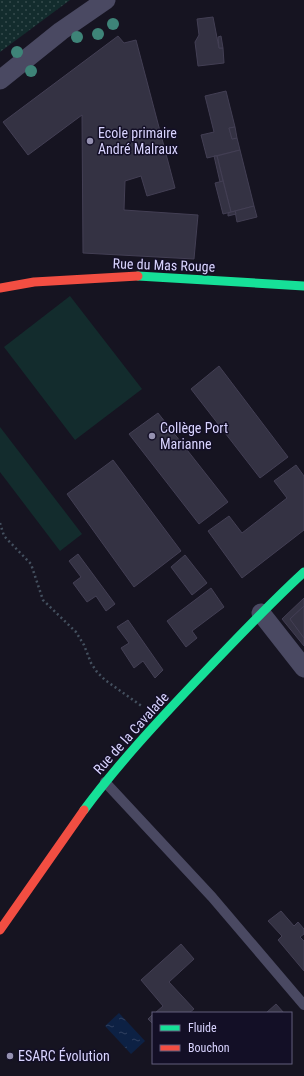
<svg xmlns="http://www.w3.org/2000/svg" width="304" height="1076" viewBox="0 0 304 1076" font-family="'Roboto Condensed',sans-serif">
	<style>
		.park { fill: url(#park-dots) }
		.pitch { fill: #132c2d }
		.water { fill: url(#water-ripples) }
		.building { fill: #343243; stroke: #433f54 }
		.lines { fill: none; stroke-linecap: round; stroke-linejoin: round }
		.path { stroke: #44505f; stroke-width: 2.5; stroke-dasharray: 2 3; stroke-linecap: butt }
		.lane { stroke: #4a4962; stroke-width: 10 }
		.street { stroke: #4a4962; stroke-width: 19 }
		.fast { stroke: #16e098; stroke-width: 9 }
		.jam { stroke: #f24e42; stroke-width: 9 }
		.tree { fill: #3e8478 }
		.poi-dot { fill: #9591b1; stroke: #130f26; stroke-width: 1.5 }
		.labels { text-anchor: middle; stroke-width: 3; stroke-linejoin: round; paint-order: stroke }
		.poi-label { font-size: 14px; fill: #d9d4ff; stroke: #130f26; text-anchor: start }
		.street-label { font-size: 14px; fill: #d9d4ff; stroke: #130f26 }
	</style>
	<defs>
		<pattern id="park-dots" width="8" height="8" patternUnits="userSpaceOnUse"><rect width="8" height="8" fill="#132c2d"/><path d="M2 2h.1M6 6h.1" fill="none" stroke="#354a4c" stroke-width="1.8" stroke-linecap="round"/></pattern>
		<pattern id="water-ripples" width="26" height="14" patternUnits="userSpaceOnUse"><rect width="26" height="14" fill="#0d2144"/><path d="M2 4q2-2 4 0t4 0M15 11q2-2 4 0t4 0" fill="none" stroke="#304060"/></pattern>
	</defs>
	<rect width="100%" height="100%" fill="#161421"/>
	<polygon class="park" points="0,0 70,0 0,52"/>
	<g class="pitch">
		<polygon points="70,296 142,389 75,440 4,347"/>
		<polygon points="0,427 82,534 60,551 0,472"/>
	</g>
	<polygon class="water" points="119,1013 145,1041 131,1054 105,1026"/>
	<g class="building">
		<polygon points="213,17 219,48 223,48 224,63 198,66 195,42 199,35 197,19"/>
		<polygon points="118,36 124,43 136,40 175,188 147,196 141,176 125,181 124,210 198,215 194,259 83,253 82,115 28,155 3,122"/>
		<polygon points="221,36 223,48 219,48 218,37"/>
		<polygon points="226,91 235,127 229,128 232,139 237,138 240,150 207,158 201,135 214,132 205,96"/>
		<polygon points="235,127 237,138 232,139 229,128"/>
		<polygon points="240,150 254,206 231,212 217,156"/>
		<polygon points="214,156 217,156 223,181 220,182"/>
		<polygon points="223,181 231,212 223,214 215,183"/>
		<polygon points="254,206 257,217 237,222 235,211"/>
		<polygon points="235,211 236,214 228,216 228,213"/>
		<polygon points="219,366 288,457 260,478 191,389"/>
		<polygon points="158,413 228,502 199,524 129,434"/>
		<polygon points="113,460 181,551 134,587 67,494"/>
		<polygon points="296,465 304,476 304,530 242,578 208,531 229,516 242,533 287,498 274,481"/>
		<polygon points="78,554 115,604 106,611 96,596 87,602 73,583 81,577 69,561"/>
		<polygon points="185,555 207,583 192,595 171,567"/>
		<polygon points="211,588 224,607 192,631 197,638 186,647 167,621"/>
		<polygon points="304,598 304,606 290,619 304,638 304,646 282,619"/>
		<polygon points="304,606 304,638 290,619"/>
		<polygon points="128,620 163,670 155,678 143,661 134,668 121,648 129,643 117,627"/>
		<polygon points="281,911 294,926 298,922 304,929 304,934 300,937 304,941 304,971 278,940 282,936 268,921"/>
		<polygon points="181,944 194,959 169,982 194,1009 189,1013 155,1013 163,1006 141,980"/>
		<polygon points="276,1004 284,1013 266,1013"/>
		<polygon points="153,1014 153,1024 148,1019"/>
	</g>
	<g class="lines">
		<polyline class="path" points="0,523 4,536 31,564 43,600 76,632 84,645 91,663 97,672 105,680 143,707"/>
		<polyline class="lane" points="105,782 212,897 304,1005"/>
		<g class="street">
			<polyline points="0,80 61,31 106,0"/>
			<polyline points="261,613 304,668"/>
		</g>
		<g class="fast">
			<polyline points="138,276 304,286"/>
			<path d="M 84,810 C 118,764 158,721 197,680 C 232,643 267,606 304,572"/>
		</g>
		<g class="jam">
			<polyline points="0,288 34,282 138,276"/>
			<polyline points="0,930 84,810"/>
		</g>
	</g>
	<g class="tree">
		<circle cx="113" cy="24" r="6"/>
		<circle cx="98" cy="34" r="6"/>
		<circle cx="77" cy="37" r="6"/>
		<circle cx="17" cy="52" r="6"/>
		<circle cx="31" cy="71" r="6"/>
	</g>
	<g class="poi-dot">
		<circle cx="90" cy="141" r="4"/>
		<circle cx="152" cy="436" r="4"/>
		<circle cx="10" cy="1056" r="4"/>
	</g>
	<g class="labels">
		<g class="poi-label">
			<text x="98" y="138">Ecole primaire<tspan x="98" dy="16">André Malraux</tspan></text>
			<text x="160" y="433">Collège Port<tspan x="160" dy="16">Marianne</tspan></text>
			<text x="18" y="1061">ESARC Évolution</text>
		</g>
		<g class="street-label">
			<text transform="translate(164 265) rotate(2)" y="5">Rue du Mas Rouge</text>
			<text transform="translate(131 733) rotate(-48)" y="5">Rue de la Cavalade</text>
		</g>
	</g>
	<rect x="152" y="1012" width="140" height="52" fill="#130f26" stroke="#625e7d"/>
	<rect x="160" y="1025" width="20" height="6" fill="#16e098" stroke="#625e7d"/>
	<text x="188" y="1032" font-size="12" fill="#d9d4ff">Fluide</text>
	<rect x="160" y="1045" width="20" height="6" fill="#f24e42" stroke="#625e7d"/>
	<text x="188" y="1052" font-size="12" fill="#d9d4ff">Bouchon</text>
</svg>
